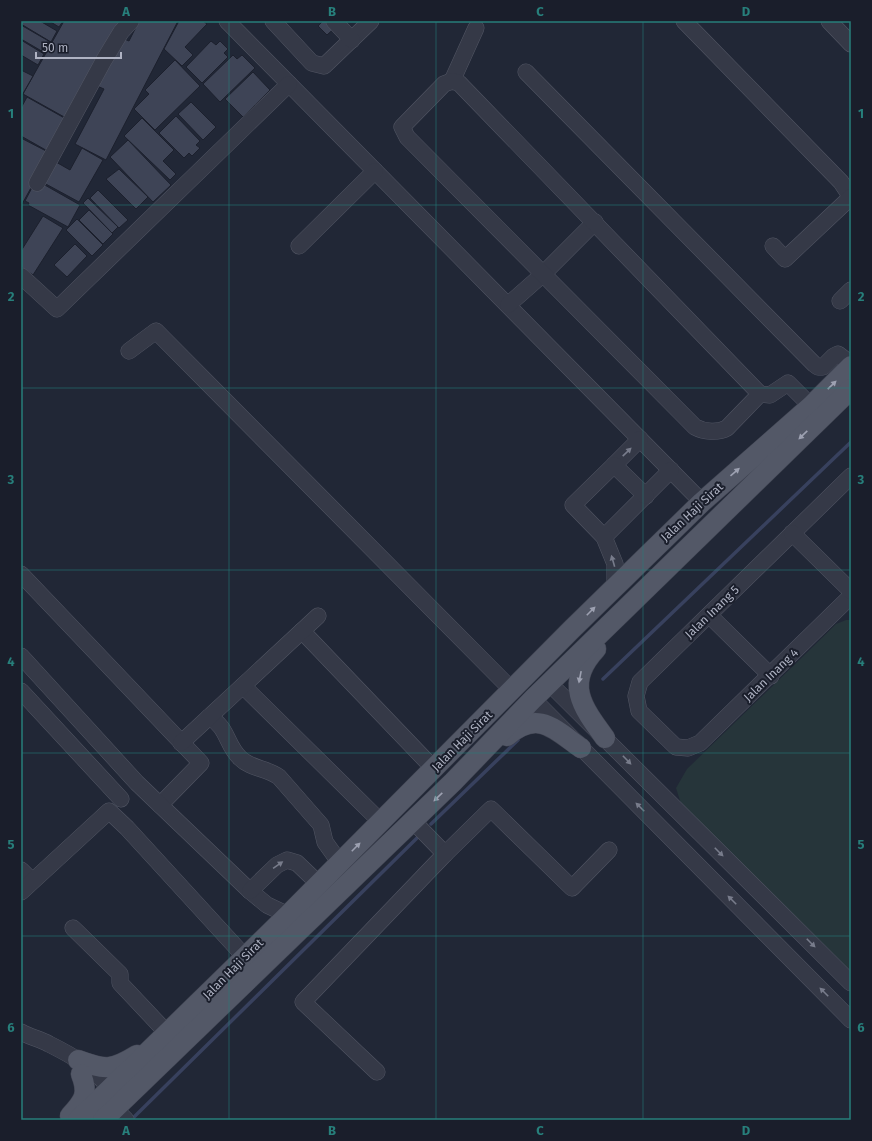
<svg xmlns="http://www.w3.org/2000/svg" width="872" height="1141" viewBox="0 0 872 1141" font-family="'Fira Sans',sans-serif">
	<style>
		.green { fill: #26353a }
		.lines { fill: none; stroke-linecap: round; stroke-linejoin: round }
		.stream { stroke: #38415e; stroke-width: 3.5 }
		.building { fill: #3e4456; stroke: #1c202d }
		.minor-casing { stroke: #525664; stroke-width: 17 }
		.major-casing { stroke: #3e4250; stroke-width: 21 }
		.minor { stroke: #353947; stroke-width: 16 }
		.major { stroke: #535867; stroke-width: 20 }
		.oneway { fill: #9da1b1 }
		.oneway2 { fill: #787c8b }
		.grid { fill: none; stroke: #277f7b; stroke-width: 1; stroke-opacity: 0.55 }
		.labels { text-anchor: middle; stroke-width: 4; stroke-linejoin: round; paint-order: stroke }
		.street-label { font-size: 12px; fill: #afb3c3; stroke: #1a1e2b }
		.neatline { fill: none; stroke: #277f7b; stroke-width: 1.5 }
		.grid-label { font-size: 13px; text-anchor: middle; font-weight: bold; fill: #277f7b }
	</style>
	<rect width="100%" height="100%" fill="#212736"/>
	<polygon class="green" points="846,620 851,620 851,975 682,807 676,788 687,769 825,635 836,624"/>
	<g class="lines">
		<g class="stream">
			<polyline points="603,679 851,442"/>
			<polyline points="431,824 518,740"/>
			<polyline points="131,1120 417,838"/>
		</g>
	</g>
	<g class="building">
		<polygon points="21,21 40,21 57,31 51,42 21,24"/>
		<polygon points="49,21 63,21 59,27"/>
		<polygon points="64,21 120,21 66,118 23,94"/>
		<polygon points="139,21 178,21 106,160 75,144 104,89 97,86 122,38 129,41"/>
		<polygon points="179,21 203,21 207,24 185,47 193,55 182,66 164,49"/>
		<polygon points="323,21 340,21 341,22 327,35 318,26"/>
		<polygon points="21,25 52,43 45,53 21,39"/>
		<polygon points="21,40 44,54 38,65 21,55"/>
		<polygon points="211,41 216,45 220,41 228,49 224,53 228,57 202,83 186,67"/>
		<polygon points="233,55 237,59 242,55 255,68 220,102 203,84"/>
		<polygon points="175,60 200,86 155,130 134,109 149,94 145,90"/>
		<polygon points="21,70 33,76 21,97"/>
		<polygon points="253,72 270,90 243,117 225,99"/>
		<polygon points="27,97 68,120 75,107 85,112 58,160 51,153 21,136 21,108"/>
		<polygon points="191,102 216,127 203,140 178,114"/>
		<polygon points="176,116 200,141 196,145 200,148 192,156 189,153 184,158 159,133"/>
		<polygon points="142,118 174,150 163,161 176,174 170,180 124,136"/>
		<polygon points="21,138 50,153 21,206"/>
		<polygon points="128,140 171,185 153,202 110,157"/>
		<polygon points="82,148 103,160 79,202 44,183 56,162 70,170"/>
		<polygon points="119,169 148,197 136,209 106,179"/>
		<polygon points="36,180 80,205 68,227 28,205 29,203 25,201"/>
		<polygon points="98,190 128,220 119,228 90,198"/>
		<polygon points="88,198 118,227 112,233 83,203"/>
		<polygon points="89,210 113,234 103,244 79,220"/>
		<polygon points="43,216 63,228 33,275 21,267 21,251"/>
		<polygon points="77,219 103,245 92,256 66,230"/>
		<polygon points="75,244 87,256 67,277 54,265"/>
	</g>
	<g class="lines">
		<g class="minor-casing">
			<g id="minor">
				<polyline points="227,21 702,502"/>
				<polyline points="273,21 312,63 324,66 371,21"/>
				<polyline points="334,21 352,40"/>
				<polyline points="684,21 841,182 851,197"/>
				<polyline points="829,21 851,44"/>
				<polyline points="526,72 814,364 818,367 823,367 834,356 838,354 851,364"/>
				<polyline points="452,81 476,28"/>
				<polyline points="37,183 104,60 121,32 131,21"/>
				<polyline points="299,246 375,171"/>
				<polyline points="773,246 785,259 851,197"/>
				<polyline points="21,276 57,309 289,84"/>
				<polyline points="840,301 851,290"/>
				<polyline points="508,305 542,275 595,222"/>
				<polyline points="129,351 156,331 512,690"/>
				<path d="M 760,394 L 727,428 C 718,433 704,432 695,427 L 407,137 L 402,127 L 444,84 L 452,81 L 459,83 L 760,394 L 770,395 L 788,383 L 811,406"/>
				<polyline points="614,465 640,439"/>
				<polyline points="851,476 640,682 636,696 639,711 676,747 688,748 700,743 851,596"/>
				<polyline points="792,533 851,591"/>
				<polyline points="604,537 671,470"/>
				<polyline points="21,574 201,763 160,805"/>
				<polyline points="615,586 615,564 604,537 573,505 614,465 646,496"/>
				<polyline points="709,615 771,676"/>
				<polyline points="302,631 434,769"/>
				<polyline points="21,656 137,783 250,891 267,905 288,915"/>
				<polyline points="549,683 851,983"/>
				<polyline points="243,686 381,822"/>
				<polyline points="21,691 121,799"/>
				<polyline points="533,699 851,1020"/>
				<path d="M 209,717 C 228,727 226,745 240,758 C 251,769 267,768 279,777 L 321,825 L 325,842 L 340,863"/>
				<polyline points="181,743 318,616"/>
				<polyline points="413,821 445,854"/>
				<polyline points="21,870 32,881"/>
				<polyline points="250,891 277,865 287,860 297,863 319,884"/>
				<polyline points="21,892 109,811 127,828 245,957"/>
				<polyline points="73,928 120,974 120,983 168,1034"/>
				<path d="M 21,1032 C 30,1037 40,1039 49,1044 C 71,1055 97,1069 110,1090"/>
				<polyline points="377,1072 303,1002 445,854 491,809 572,888 609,850"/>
				<polyline points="115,1109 126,1120"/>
			</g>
		</g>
		<g class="major-casing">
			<g id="major">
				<path d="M 596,649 C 564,683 582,707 605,738"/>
				<path d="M 507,736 C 538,710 553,728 581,748"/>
				<path d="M 78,1060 C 105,1070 111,1071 137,1055"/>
				<path d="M 70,1116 C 84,1101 89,1094 81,1074"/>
				<polyline points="78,1120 288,915 572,629 702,502 811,406 851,366"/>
				<polyline points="103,1120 453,782 533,699 851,389"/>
			</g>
		</g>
		<use href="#minor" class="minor"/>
		<use href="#major" class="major"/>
	</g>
	<defs><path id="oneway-solid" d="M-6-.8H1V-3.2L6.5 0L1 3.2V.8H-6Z"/></defs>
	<g class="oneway">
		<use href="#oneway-solid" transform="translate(832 385) rotate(-44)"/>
		<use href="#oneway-solid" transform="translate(803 435) rotate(136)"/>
		<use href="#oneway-solid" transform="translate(735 472) rotate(-41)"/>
		<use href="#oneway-solid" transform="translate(591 611) rotate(-45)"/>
		<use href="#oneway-solid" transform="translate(580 677) rotate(101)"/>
		<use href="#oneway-solid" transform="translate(438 797) rotate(136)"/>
		<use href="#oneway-solid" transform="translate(356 847) rotate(-45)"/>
	</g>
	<g class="oneway2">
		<use href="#oneway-solid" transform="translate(627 452) rotate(-44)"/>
		<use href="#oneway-solid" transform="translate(613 561) rotate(-106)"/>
		<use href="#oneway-solid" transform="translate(627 760) rotate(46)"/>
		<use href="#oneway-solid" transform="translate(640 807) rotate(-135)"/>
		<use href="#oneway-solid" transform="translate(719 852) rotate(45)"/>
		<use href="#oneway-solid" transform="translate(278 865) rotate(-35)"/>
		<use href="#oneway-solid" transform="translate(732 900) rotate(-135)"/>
		<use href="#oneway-solid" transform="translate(811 943) rotate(45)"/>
		<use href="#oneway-solid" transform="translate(824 992) rotate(-135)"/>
	</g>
	<path class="grid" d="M 229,21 L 229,1120M 436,21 L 436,1120M 643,21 L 643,1120M 21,205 L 851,205M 21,388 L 851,388M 21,570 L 851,570M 21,753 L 851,753M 21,936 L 851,936"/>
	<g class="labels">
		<g class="street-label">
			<text transform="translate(692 512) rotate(-43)" y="4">Jalan Haji Sirat</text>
			<text transform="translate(712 612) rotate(-44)" y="4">Jalan Inang 5</text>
			<text transform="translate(771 675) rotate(-44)" y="4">Jalan Inang 4</text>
			<text transform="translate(462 741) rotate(-45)" y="4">Jalan Haji Sirat</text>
			<text transform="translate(233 969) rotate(-45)" y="4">Jalan Haji Sirat</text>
		</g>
	</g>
	<rect width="872" height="1141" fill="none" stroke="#1a1e2b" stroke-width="44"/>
	<path d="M36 52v6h85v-6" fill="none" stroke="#afb3c3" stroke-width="2"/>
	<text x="42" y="52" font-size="12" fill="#afb3c3" stroke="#1a1e2b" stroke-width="3" paint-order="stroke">50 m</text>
	<rect x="22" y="22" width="828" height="1097" class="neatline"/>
	<g class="grid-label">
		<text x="126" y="16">A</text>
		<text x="332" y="16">B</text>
		<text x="540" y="16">C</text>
		<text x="746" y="16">D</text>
		<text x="11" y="118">1</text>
		<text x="861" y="118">1</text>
		<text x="11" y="301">2</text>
		<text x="861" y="301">2</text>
		<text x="11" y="484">3</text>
		<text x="861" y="484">3</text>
		<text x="11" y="666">4</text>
		<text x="861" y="666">4</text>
		<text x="11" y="849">5</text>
		<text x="861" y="849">5</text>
		<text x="11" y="1032">6</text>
		<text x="861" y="1032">6</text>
		<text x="126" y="1135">A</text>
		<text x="332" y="1135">B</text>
		<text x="540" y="1135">C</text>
		<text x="746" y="1135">D</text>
	</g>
</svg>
